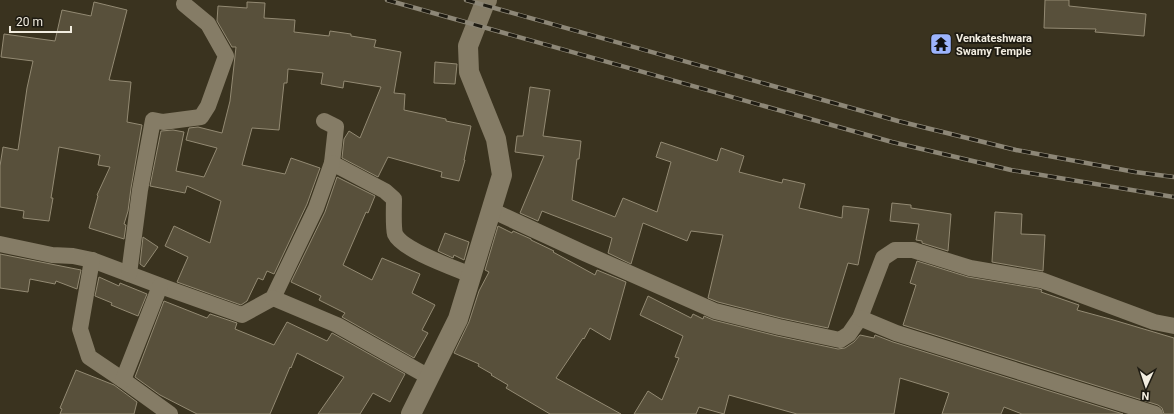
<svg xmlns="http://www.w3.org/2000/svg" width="1174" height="414" viewBox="0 0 1174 414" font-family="Roboto,sans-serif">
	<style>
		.building { fill: #58503b; stroke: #938a73 }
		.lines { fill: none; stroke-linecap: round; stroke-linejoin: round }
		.minor { stroke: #857c66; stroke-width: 16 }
		.tertiary { stroke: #857c66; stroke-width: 20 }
		.rail-casing { stroke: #8d8777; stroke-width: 4.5 }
		.rail { stroke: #1e1b12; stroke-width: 3; stroke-dasharray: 9; stroke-linecap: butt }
		.labels { text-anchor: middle; stroke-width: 3.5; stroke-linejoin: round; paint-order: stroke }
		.poi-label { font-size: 11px; font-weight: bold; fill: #f2ede0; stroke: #1e1b12; text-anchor: start }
	</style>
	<rect width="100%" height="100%" fill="#3a331f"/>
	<g class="building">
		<polygon points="1045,0 1069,0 1069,6 1146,14 1144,36 1095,32 1096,29 1044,28"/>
		<polygon points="94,2 127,10 109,80 131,82 127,122 142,125 131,188 128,211 124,224 126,225 124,239 89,228 98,196 97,195 110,167 98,165 100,155 59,147 51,198 53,198 49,221 23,218 24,211 0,207 0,166 3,147 18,150 27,88 33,61 1,57 4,34 55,41 62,10 91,16"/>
		<polygon points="247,2 265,3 264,18 295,20 294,32 329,36 330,31 351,34 351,36 376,40 374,47 401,52 394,93 405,94 404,110 446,119 446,121 471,126 464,160 465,160 459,181 441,177 442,172 388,157 378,177 342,158 344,139 349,131 360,138 381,87 344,81 343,88 321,84 323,73 288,69 287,83 284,83 279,130 252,128 242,165 285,174 291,158 320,168 307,204 274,274 267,271 263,280 258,278 247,301 241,305 177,282 188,257 165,246 174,226 210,243 221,201 187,186 185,193 150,186 161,131 173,130 184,132 176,171 204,177 217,148 186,140 189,128 198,127 222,133 230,101 236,47 232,47 217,21 218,6 247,8"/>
		<polygon points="435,62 457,64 455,84 434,83"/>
		<polygon points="530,87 550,90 543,136 581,141 579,159 577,159 572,200 615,217 623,198 657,212 671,162 656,157 661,142 717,161 721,148 744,156 739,172 782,183 783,179 805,184 799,208 842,218 843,206 869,209 858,265 848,263 828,328 781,318 718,302 708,298 723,235 691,231 687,241 643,223 631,264 608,253 612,238 542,211 538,221 520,213 544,156 515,152 517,136 523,136"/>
		<polygon points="337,177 375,196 368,213 366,212 343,265 372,280 382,258 420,274 412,293 435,305 422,330 428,333 414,358 342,317 345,313 319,300 321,296 291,282 325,212"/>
		<polygon points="892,203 911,205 911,208 951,214 948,251 922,243 922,241 916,240 919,224 890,221"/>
		<polygon points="995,212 1022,214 1021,234 1045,235 1043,271 992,262"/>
		<polygon points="498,226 512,233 513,231 531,239 531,240 554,251 553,252 595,275 597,270 626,282 610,340 590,328 584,339 583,338 556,378 621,414 550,414 506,388 508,385 491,375 492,374 478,366 479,364 454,353 469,322 479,291 489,272 485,270"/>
		<polygon points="445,233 469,242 464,260 454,255 453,258 438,251"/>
		<polygon points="143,237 158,247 144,267 140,264"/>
		<polygon points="0,254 81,270 77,289 56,281 55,284 30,279 28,292 0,288"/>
		<polygon points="917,261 968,277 1039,289 1042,290 1041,292 1079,305 1077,310 1110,319 1174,338 1174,414 1164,414 1162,408 1158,405 903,325 916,285 910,283"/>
		<polygon points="99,277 119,286 120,283 147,294 138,316 111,305 112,303 95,296"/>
		<polygon points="648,296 691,318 693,314 703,319 704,316 713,320 777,336 838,349 845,348 854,342 860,335 874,338 875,335 893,342 1123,414 1022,414 1004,407 1001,414 942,414 949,393 900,378 894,414 797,414 729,395 724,414 699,407 696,414 634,414 648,391 662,400 679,358 675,357 683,336 640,315"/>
		<polygon points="164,301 207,318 210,314 237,323 235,329 274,345 287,322 327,341 332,333 405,374 390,402 373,393 360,414 318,414 344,377 297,353 291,368 290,367 270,414 197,414 160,395 135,377"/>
		<polygon points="76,370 114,385 137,402 134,414 60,414 62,409 60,408"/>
	</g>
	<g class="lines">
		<g class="minor">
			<path d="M 324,121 L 336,127 L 332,163 L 385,191 L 394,199 C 394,207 393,227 395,234 C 402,250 454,268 471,275"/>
			<polyline points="491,210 584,253 715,311 779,327 840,340 849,334 860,318 883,258 895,250 913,250 970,268 1041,280 1154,322 1174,326"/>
			<polyline points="0,244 52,255 73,256 92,260 169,289 242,315 273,298 316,208 332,163"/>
			<polyline points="92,260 80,329 89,357 123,380 170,414"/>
			<polyline points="129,274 140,190 153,120 163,122 201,117 208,106 226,56 208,24 184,4"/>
			<polyline points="273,298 337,325 429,377"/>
			<polyline points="860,318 896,333 1155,414"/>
			<polyline points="123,380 160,286"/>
		</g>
		<polyline class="tertiary" points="411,414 458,319 502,175 496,139 469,72 468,46 484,5 487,0"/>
		<g class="rail-casing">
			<g id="rail">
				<polyline points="387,0 892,142 1011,170 1174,197"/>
				<polyline points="466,0 898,121 1016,150 1135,172 1174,177"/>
			</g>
		</g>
		<use href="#rail" class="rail"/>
	</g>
	<defs>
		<g id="temple-square" transform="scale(1.15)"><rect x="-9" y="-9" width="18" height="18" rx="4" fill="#9cb4fd" stroke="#1e1b12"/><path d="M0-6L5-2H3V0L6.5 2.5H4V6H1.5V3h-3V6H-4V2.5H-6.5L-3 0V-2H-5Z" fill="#111"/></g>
	</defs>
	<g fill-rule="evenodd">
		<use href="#temple-square" x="941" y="44"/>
	</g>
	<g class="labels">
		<g class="poi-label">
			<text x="956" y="42">Venkateshwara<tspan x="956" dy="13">Swamy Temple</tspan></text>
		</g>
	</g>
	<g transform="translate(1146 386) rotate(183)" stroke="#1e1b12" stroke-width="3" paint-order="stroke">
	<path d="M0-3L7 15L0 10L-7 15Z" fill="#f2ede0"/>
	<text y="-6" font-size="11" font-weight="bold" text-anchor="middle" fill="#f2ede0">N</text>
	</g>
	<path d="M10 26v6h61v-6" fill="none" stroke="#f2ede0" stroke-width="2"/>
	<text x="16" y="26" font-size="12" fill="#f2ede0" stroke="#1e1b12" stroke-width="3" paint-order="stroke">20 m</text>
</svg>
